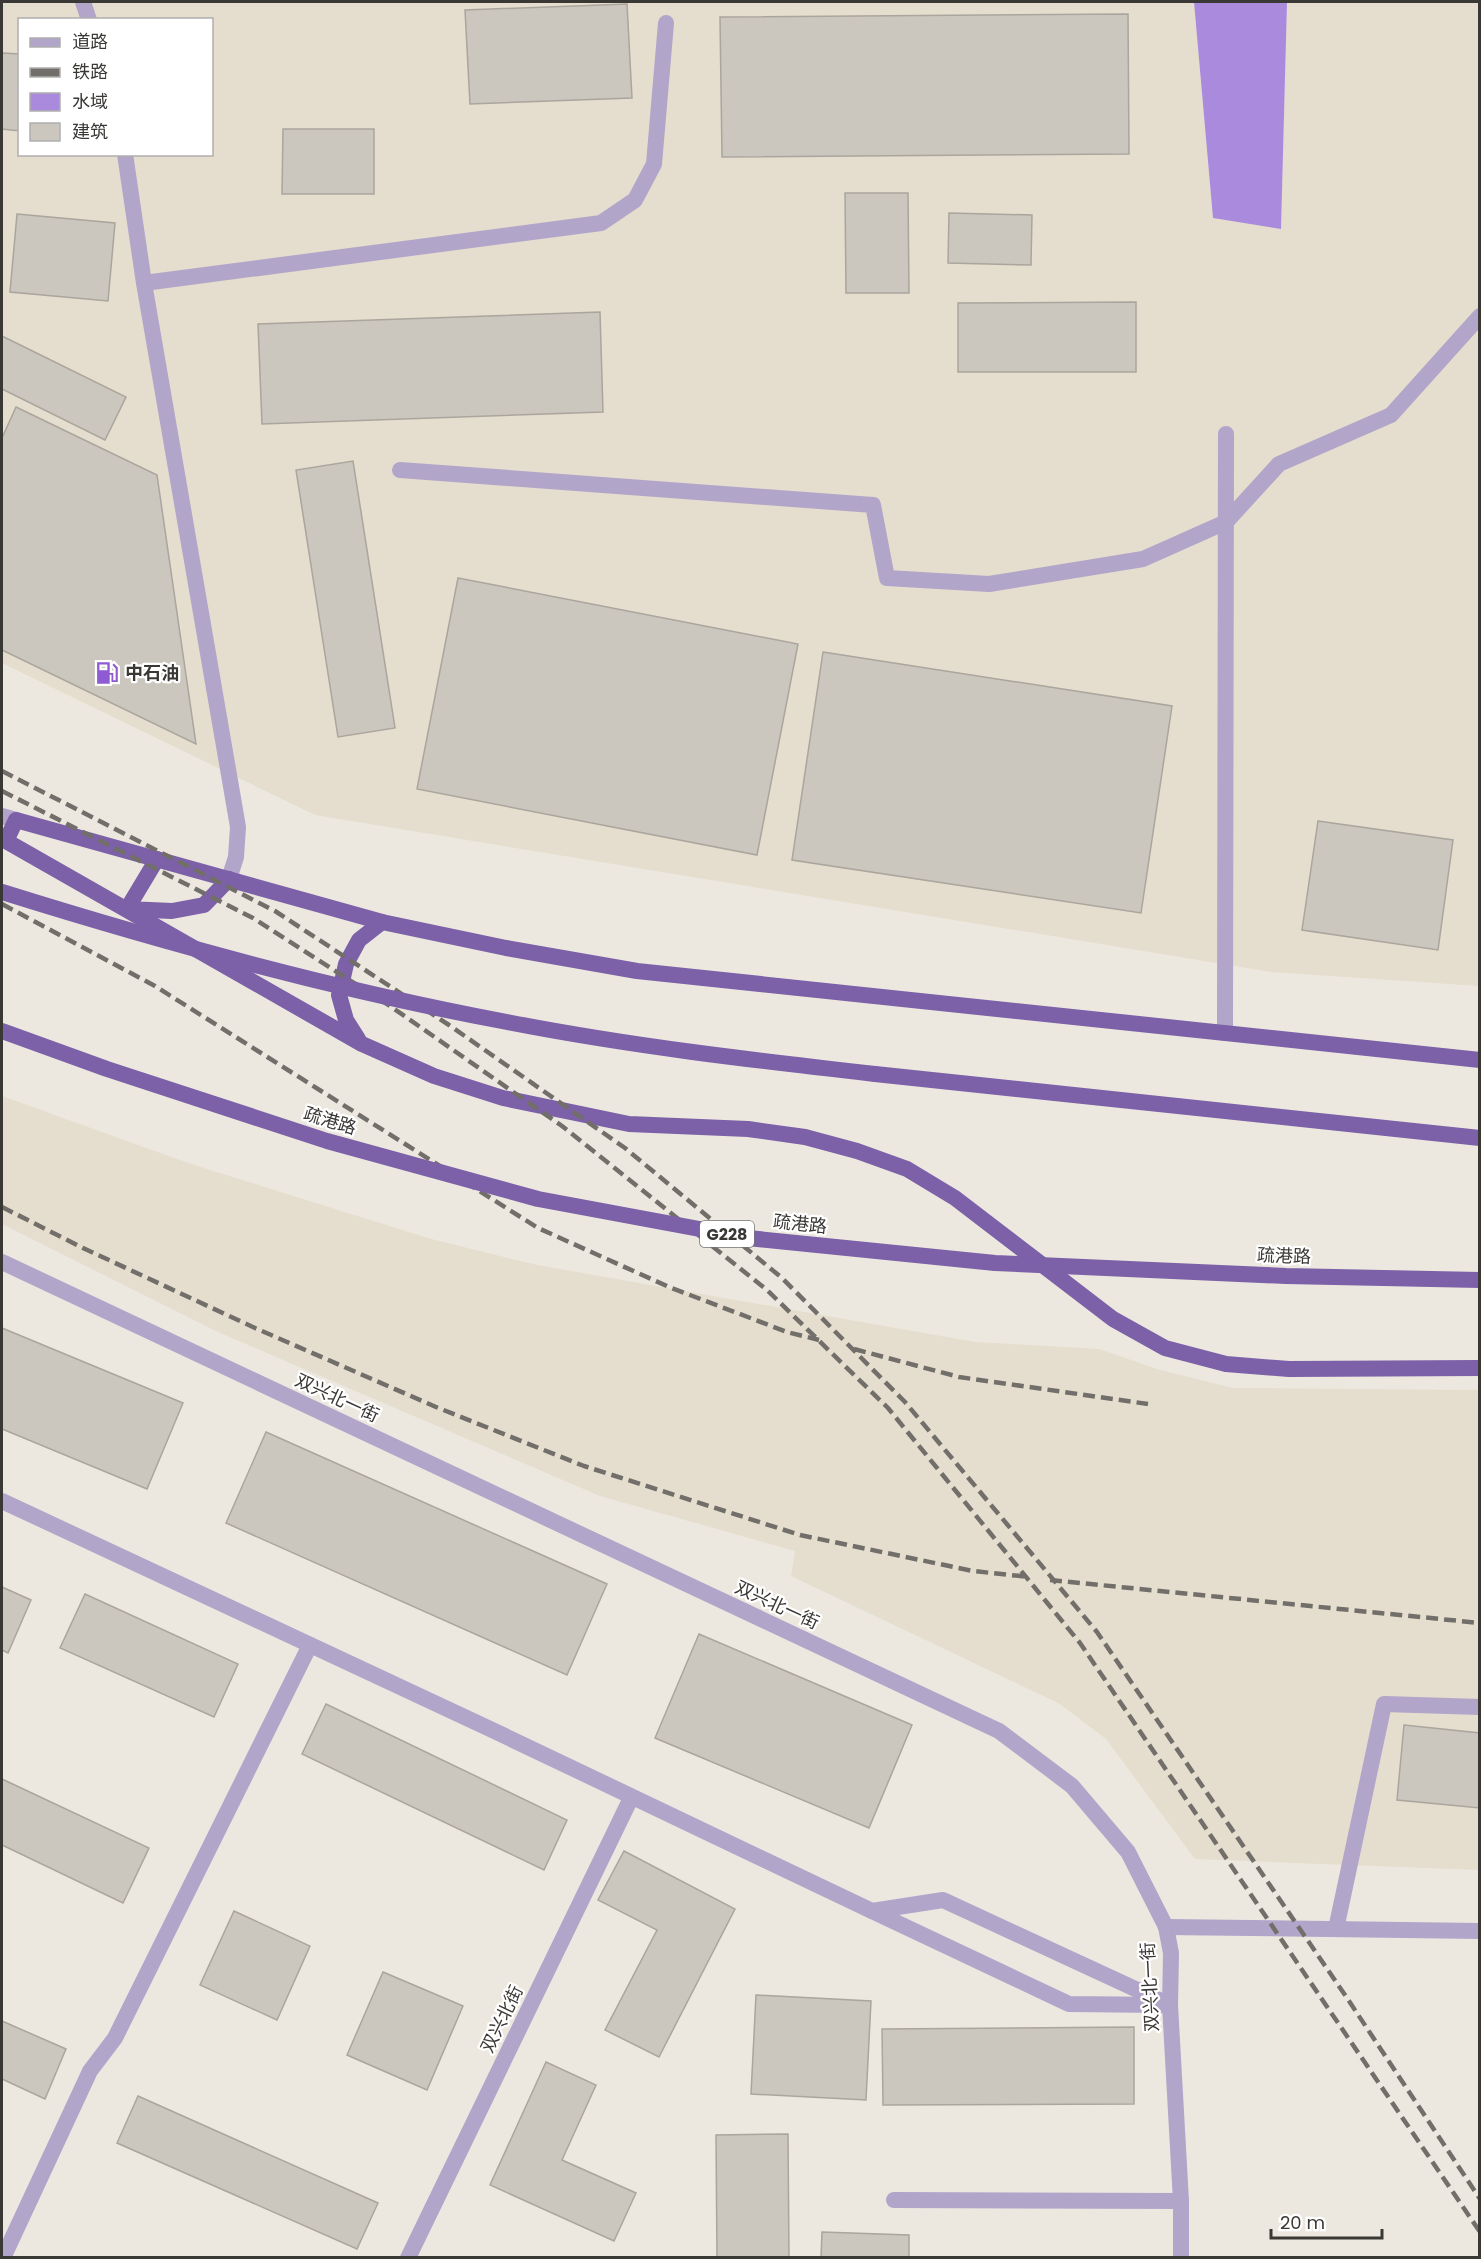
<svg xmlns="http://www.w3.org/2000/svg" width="1481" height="2259" viewBox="0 0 1481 2259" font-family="Poppins,'Noto Sans SC',sans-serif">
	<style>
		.built { fill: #e5ddcd; fill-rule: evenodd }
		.water { fill: #a98adc }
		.building { fill: #cbc6be; stroke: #aaa59d; stroke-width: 1.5 }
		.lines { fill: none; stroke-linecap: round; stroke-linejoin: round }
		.service { stroke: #b1a5ca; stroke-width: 16 }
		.minor { stroke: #b1a5ca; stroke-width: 16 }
		.tertiary { stroke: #b1a5ca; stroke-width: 16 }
		.trunk { stroke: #7c60a8; stroke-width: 16 }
		.rail { stroke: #726f6a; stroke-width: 4.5; stroke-dasharray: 12 6; stroke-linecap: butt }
		.trunk-bridge { stroke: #7c60a8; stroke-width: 16 }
		.labels { text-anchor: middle; stroke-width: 4.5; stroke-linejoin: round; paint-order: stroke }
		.shield { fill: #fff; stroke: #757472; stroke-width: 1.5 }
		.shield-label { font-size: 16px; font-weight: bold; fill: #3a3835 }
		.poi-label { font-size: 18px; font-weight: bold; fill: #3a3835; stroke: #fff; text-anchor: start }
		.street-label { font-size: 18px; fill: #3a3835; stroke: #fff }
	</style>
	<rect width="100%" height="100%" fill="#ece8df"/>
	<g class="built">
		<path d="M 2,2 L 1194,2 L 1213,218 L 1281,228 L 1287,2 L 1479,2 L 1479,986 L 1271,972 L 315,815 L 2,663 ZM 20,20 L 212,20 L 212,154 L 20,154 Z"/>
		<polygon points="2,1096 188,1163 431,1239 537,1265 975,1342 1099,1349 1160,1370 1233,1388 1479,1390 1479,1870 1195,1859 1106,1739 1060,1704 791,1576 795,1551 600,1496 218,1332 2,1224"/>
	</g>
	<polygon class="water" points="1194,2 1287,2 1281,229 1213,218"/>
	<g class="building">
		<polygon points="627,4 632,98 470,104 465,10"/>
		<polygon points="1128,14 1129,154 722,157 720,17"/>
		<polygon points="2,53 20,54 20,131 2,129"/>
		<polygon points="283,129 374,129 374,194 282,194"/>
		<polygon points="845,193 908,193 909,293 846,293"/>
		<polygon points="949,213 1032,215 1031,265 948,263"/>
		<polygon points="17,214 115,223 108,301 10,292"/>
		<polygon points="1136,302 1136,372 958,372 958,303"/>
		<polygon points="600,312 603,412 262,424 258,324"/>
		<polygon points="2,336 126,397 105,440 2,389"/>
		<polygon points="16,407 157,475 196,744 2,650 2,438"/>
		<polygon points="353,461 395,728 338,737 296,470"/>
		<polygon points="458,578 798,644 757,855 417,789"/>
		<polygon points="823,652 1172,706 1141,913 792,860"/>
		<polygon points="1318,821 1453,840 1438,950 1302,930"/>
		<polygon points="2,1328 183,1403 147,1489 2,1429"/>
		<polygon points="266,1432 607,1584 567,1675 226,1523"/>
		<polygon points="2,1587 31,1600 8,1653 2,1650"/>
		<polygon points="85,1594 238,1664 214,1717 60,1648"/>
		<polygon points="699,1634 912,1725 869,1828 655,1738"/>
		<polygon points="326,1704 567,1820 544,1870 302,1754"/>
		<polygon points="1404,1725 1480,1733 1480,1808 1397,1800"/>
		<polygon points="2,1779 149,1848 123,1903 2,1845"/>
		<polygon points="624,1851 735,1909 659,2057 605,2030 657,1930 598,1900"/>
		<polygon points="234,1911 310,1946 277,2020 200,1985"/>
		<polygon points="383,1972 463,2006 427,2090 347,2055"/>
		<polygon points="756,1995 871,2001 866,2100 751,2094"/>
		<polygon points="2,2021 66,2049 45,2099 2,2079"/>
		<polygon points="1134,2027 1134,2104 883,2105 882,2029"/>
		<polygon points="546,2062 596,2085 562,2160 636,2193 614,2241 490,2185"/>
		<polygon points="138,2096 378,2203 357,2249 117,2143"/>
		<polygon points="788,2134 789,2258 717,2258 716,2135"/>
		<polygon points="822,2232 909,2235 909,2258 821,2258"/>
	</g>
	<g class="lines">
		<g class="service">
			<polyline points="83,2 89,20"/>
			<polyline points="125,154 144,283 238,827 236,857 229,879"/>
			<polyline points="144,283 601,223 635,200 654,164 666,23"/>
			<polyline points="400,470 873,505 887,578 989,584 1143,559 1226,522 1279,464 1391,415 1480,316"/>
			<polyline points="1225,1033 1226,434"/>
			<polyline points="2,1501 488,1728 872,1911 943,1900 1170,2005"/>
			<polyline points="872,1911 1069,2004 1163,2005"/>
			<polyline points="1336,1929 1384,1704 1480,1707"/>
			<polyline points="894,2200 1181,2201"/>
			<polyline points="3,2258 90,2071 115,2038 310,1645"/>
		</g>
		<g class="minor">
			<polyline points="2,1262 999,1731 1072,1786 1128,1852 1166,1927 1171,1953 1170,2005 1181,2201 1181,2258"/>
			<polyline points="1166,1927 1480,1931"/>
			<polyline points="408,2258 631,1798"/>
		</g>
		<polyline class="tertiary" points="2,816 16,820"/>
		<g class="trunk">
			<polyline points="157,859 127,909 172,911 204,905 229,879"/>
			<polyline points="358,1039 346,1020 339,995 346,964 359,940 382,922"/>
			<polyline points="1480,1060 637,971 506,948 382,922 16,820 6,841 362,1044 434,1076 503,1098 629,1124 748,1129 805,1137 857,1151 907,1169 955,1198 1113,1319 1165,1348 1226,1364 1289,1369 1480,1368"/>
			<polyline points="875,1074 1480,1138"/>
		</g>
		<g class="rail">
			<polyline points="2,771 275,911 449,1025 625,1148 782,1278 905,1402 1097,1632 1345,1995 1480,2199"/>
			<polyline points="2,791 253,918 393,1008 562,1126 767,1290 888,1408 1080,1643 1480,2232"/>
			<polyline points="2,904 155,986 538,1228 669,1287 787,1332 819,1340"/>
			<polyline points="2,1207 83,1248 255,1328 436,1407 584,1466 800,1535 973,1571 1029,1577"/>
			<polyline points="854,1349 959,1377 1148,1404"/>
			<polyline points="1050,1580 1480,1623"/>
		</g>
		<g class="trunk-bridge">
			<path d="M 2,892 C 168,944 336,990 507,1022 C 629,1046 752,1060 875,1074"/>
			<polyline points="2,1031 107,1069 327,1141 538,1199 748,1238 995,1263 1286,1276 1480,1280"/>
		</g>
	</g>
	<defs>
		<g id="fuel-bare" transform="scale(1.8)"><path d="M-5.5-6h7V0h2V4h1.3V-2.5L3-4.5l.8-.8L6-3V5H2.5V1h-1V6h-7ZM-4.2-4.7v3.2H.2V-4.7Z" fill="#8f5bd4" stroke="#fff" stroke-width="2.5" paint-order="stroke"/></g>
	</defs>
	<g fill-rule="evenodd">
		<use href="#fuel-bare" x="107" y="673"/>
	</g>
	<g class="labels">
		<rect class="shield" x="700" y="1221" width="54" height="26" rx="4.5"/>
		<g class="shield-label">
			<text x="727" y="1240">G228</text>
		</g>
		<g class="poi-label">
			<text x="125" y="679">中石油</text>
		</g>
		<g class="street-label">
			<text transform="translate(330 1121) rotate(17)" y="6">疏港路</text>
			<text transform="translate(800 1224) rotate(6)" y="6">疏港路</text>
			<text transform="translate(1284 1256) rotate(2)" y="6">疏港路</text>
			<text transform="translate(337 1398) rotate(25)" y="6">双兴北一街</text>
			<text transform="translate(777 1605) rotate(25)" y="6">双兴北一街</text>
			<text transform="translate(1150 1987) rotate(-93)" y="6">双兴北一街</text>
			<text transform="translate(502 2019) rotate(-64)" y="6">双兴北街</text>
		</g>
	</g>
	<rect width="1481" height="2259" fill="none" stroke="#3a3835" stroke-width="6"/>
	<rect x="18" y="18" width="195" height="138" fill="#ffffff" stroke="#b0afae" stroke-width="1.5"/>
	<rect x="30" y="38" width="30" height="9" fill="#b1a5ca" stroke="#b0afae" stroke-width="1.5"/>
	<text x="72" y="48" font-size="18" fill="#3a3835">道路</text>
	<rect x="30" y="68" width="30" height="9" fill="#726f6a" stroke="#b0afae" stroke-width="1.5"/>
	<text x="72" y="78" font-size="18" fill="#3a3835">铁路</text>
	<rect x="30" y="93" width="30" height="18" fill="#a98adc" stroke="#b0afae" stroke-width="1.5"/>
	<text x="72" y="108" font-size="18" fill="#3a3835">水域</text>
	<rect x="30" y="123" width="30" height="18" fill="#cbc6be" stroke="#b0afae" stroke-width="1.5"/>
	<text x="72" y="138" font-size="18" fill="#3a3835">建筑</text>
	<path d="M1271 2229v9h111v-9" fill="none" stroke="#3a3835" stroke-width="3"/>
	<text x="1280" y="2229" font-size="18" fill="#3a3835" stroke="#ffffff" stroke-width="4.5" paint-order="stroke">20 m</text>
</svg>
